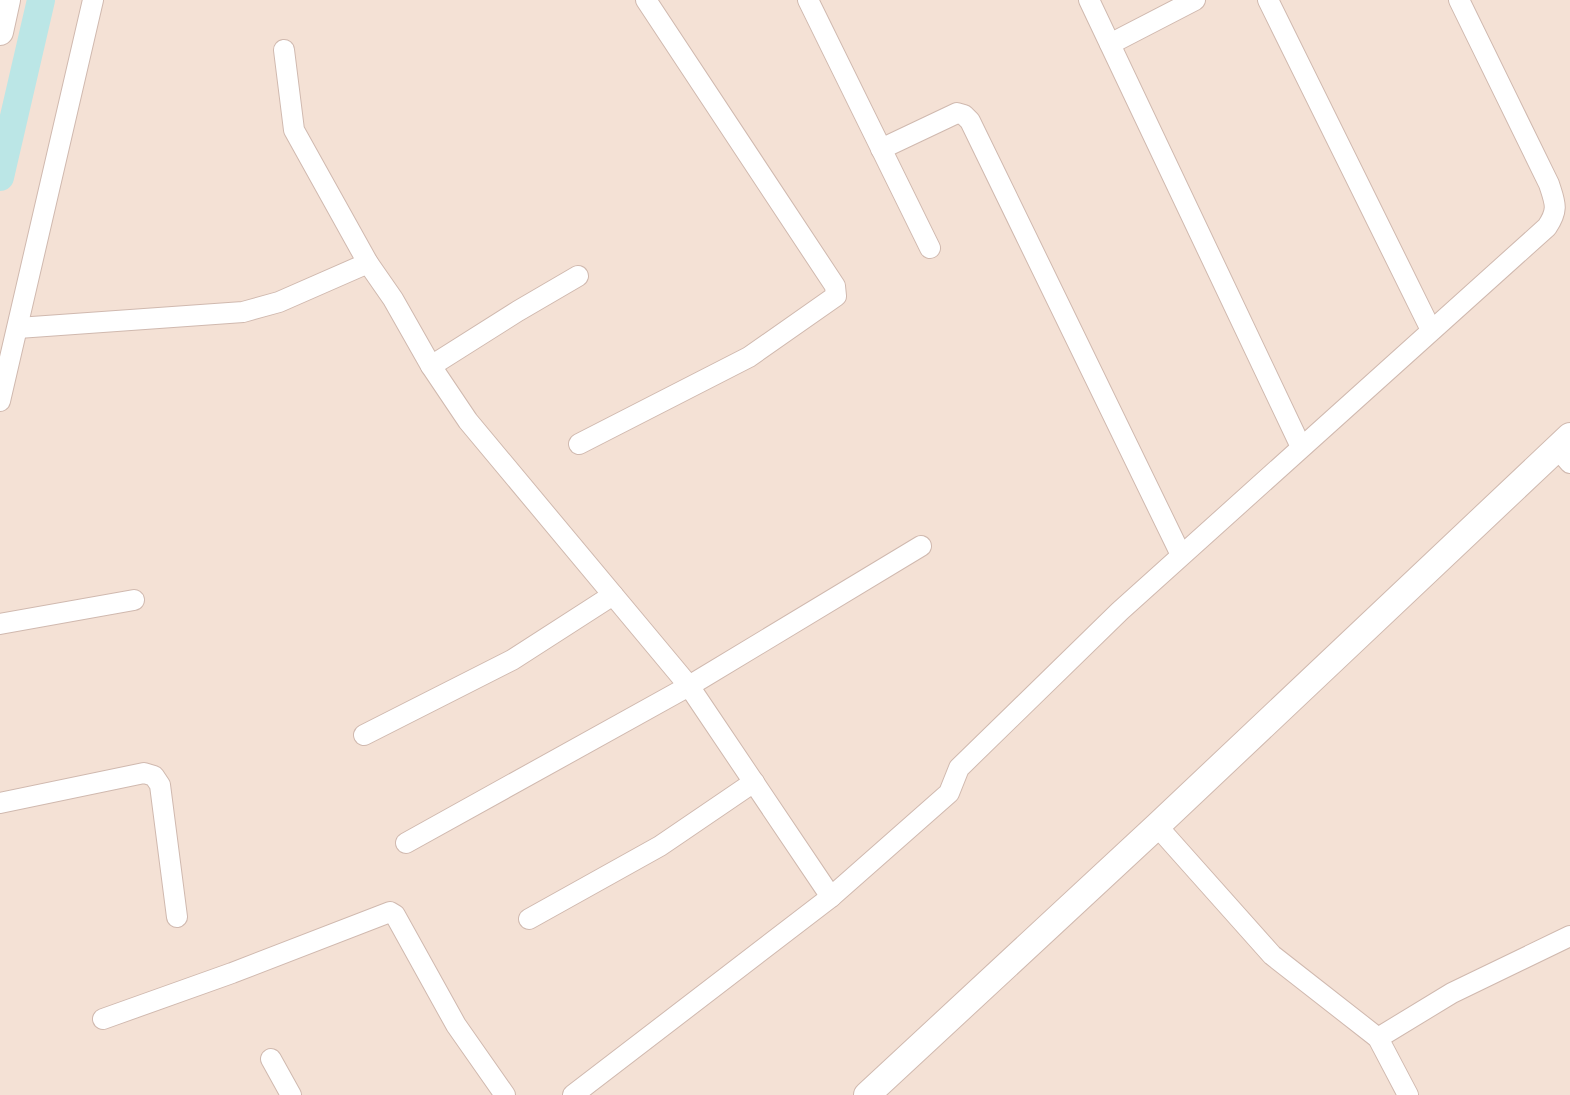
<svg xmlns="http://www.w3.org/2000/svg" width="1570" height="1095" viewBox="0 0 1570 1095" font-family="Commissioner,sans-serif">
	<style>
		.residential { fill: #f4e1d5 }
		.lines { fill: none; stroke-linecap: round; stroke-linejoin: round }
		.canal { stroke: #bbe6e6; stroke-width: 28 }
		.minor-casing { stroke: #d0b9af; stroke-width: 22 }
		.tertiary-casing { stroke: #d0b9af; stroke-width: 28 }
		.minor { stroke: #fff; stroke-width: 20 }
		.tertiary { stroke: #fff; stroke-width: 26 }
	</style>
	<rect width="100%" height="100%" fill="#fcf1e7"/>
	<rect class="residential" x="0" y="0" width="1570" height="1095"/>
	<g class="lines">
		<polyline class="canal" points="0,177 41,0"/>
		<g class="minor-casing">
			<g id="minor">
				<polyline points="808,0 930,248"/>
				<polyline points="1089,0 1301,447"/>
				<polyline points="1268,0 1431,330"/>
				<polyline points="1110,44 1195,0"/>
				<polyline points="284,50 294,130 368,263 393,299 431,366 468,421 689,686 831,897"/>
				<polyline points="881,149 957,113 964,115 970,121 1181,555"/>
				<polyline points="18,328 243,312 279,302 368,263"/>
				<polyline points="431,366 518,311 578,276"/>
				<polyline points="0,401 93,0"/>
				<polyline points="579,444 749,357 836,296 835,286 646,0"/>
				<polyline points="1557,448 1570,463"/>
				<polyline points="0,624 134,600"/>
				<polyline points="364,735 512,660 613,595"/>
				<polyline points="0,803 144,773 154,776 160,785 177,917"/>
				<polyline points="1157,826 1272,955 1378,1038 1408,1095"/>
				<polyline points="406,843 689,686 921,546"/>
				<polyline points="529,919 660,846 754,782"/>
				<polyline points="103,1019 232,973 390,912 395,915 456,1025 505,1095"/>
				<polyline points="1378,1038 1452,993 1570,936"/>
				<polyline points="271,1059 291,1095"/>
				<path d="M 573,1095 L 831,897 L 949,793 L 959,768 L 1120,611 L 1547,227 C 1559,209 1555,203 1549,184 L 1459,0"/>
			</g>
		</g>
		<g class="tertiary-casing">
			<g id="tertiary">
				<polyline points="0,32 7,0"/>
				<polyline points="867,1095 1157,826 1570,436"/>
			</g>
		</g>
		<use href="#minor" class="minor"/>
		<use href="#tertiary" class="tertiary"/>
	</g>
</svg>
